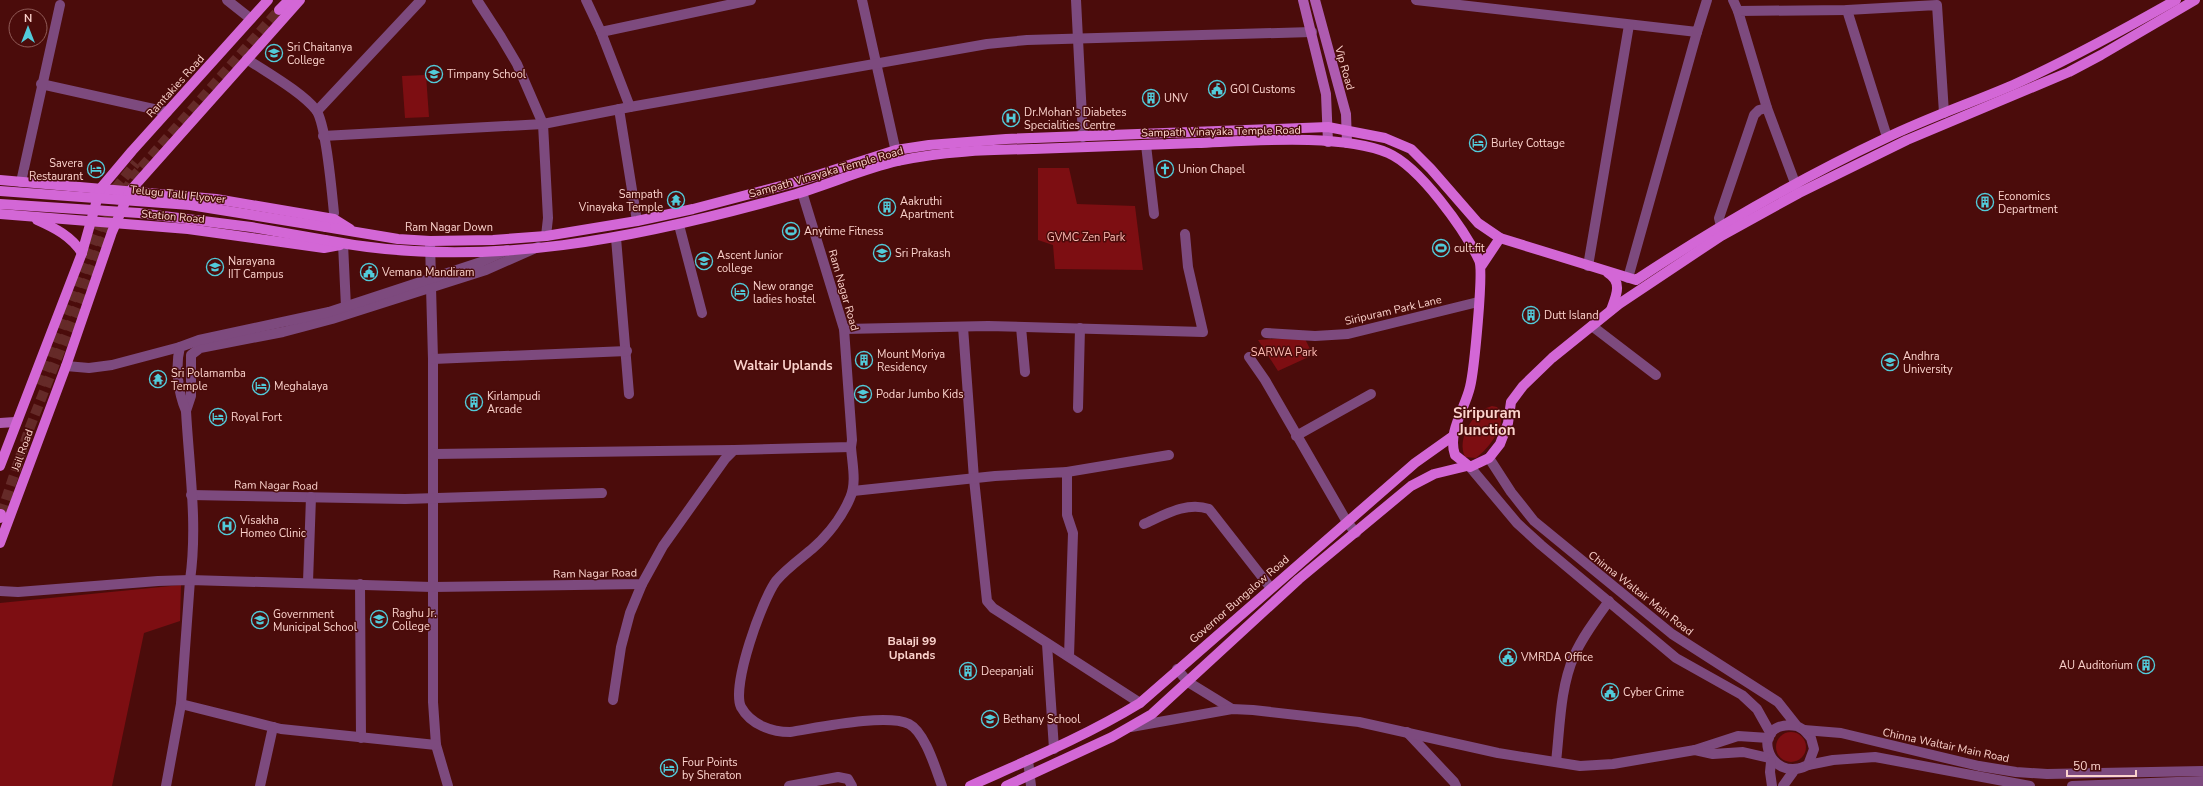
<svg xmlns="http://www.w3.org/2000/svg" width="2203" height="786" viewBox="0 0 2203 786" font-family="'Nunito Sans',sans-serif">
	<style>
		.green { fill: #7d0e12 }
		.lines { fill: none; stroke-linecap: round; stroke-linejoin: round }
		.primary-tunnel { stroke: #652a28; stroke-width: 10; stroke-dasharray: 10 5; stroke-linecap: butt }
		.minor { stroke: #7d4a7e; stroke-width: 10 }
		.tertiary { stroke: #7d4a7e; stroke-width: 10 }
		.secondary { stroke: #ae5bb0; stroke-width: 10 }
		.primary { stroke: #d367d6; stroke-width: 10 }
		.primary-bridge { stroke: #d367d6; stroke-width: 10 }
		.labels { text-anchor: middle; stroke-width: 3; stroke-linejoin: round; paint-order: stroke }
		.poi-label { font-size: 11px; fill: #fbd2cc; stroke: #4b0c0b; text-anchor: start }
		.street-label { font-size: 11px; fill: #fbd2cc; stroke: #4b0c0b }
		.park-label { font-size: 11px; fill: #fdbbb3; stroke: #4b0c0b }
		.neighbourhood-label { font-size: 12px; font-weight: bold; fill: #fbd2cc; stroke: #4b0c0b }
		.quarter-label { font-size: 13px; font-weight: bold; fill: #fbd2cc; stroke: #4b0c0b }
		.district-label { font-size: 15px; font-weight: bold; fill: #fbd2cc; stroke: #4b0c0b }
	</style>
	<rect width="100%" height="100%" fill="#4b0c0b"/>
	<g class="green">
		<polygon points="426,75 429,117 405,118 402,76"/>
		<polygon points="1038,168 1069,168 1077,204 1135,206 1143,270 1055,269 1053,245 1038,240"/>
		<polygon points="1304,337 1313,355 1278,371 1258,340"/>
		<path d="M 1492,406 L 1497,407 C 1511,422 1488,449 1476,458 L 1465,457 C 1456,439 1473,411 1492,406 Z"/>
		<polygon points="181,585 180,621 144,633 112,786 0,786 0,603"/>
		<circle cx="1791" cy="747" r="15"/>
	</g>
	<g class="lines">
		<g class="primary-tunnel">
			<polyline points="40,385 111,194 136,163"/>
			<polyline points="1,514 30,427 117,206 134,176 279,10"/>
		</g>
		<g class="minor">
			<polyline points="227,0 251,19"/>
			<polyline points="477,0 501,37 517,64 543,124 548,218 546,236"/>
			<polyline points="586,0 601,32 630,107"/>
			<polyline points="862,0 898,161"/>
			<polyline points="1076,0 1083,137"/>
			<polyline points="1416,0 1697,32 1707,0"/>
			<polyline points="1733,0 1738,11"/>
			<polyline points="1847,10 1887,137"/>
			<polyline points="601,32 751,0"/>
			<polyline points="41,84 167,112"/>
			<polyline points="619,109 637,221"/>
			<polyline points="317,111 421,0"/>
			<polyline points="323,136 543,124 630,107 987,44 1027,40 1312,32"/>
			<polyline points="1146,145 1154,214"/>
			<polyline points="21,182 60,5"/>
			<polyline points="1798,191 1767,108 1738,11 1847,10 1937,5 1944,113"/>
			<polyline points="679,225 702,313"/>
			<polyline points="1721,226 1719,218 1754,115 1759,110 1767,108"/>
			<polyline points="616,238 629,394"/>
			<polyline points="430,243 431,279"/>
			<polyline points="1588,266 1629,25"/>
			<polyline points="1628,278 1697,32"/>
			<polyline points="431,287 433,359 433,702 436,745 448,786"/>
			<polyline points="1592,326 1656,375"/>
			<polyline points="963,327 974,479 987,601 993,608 1140,703"/>
			<polyline points="1021,327 1025,372"/>
			<polyline points="844,329 988,326 1203,332 1188,267 1185,234"/>
			<polyline points="1266,333 1315,336 1348,334 1478,302"/>
			<polyline points="1249,357 1265,380 1347,522 1356,533"/>
			<polyline points="433,359 627,351"/>
			<polyline points="1078,408 1080,328"/>
			<polyline points="1296,436 1371,394"/>
			<path d="M 851,447 C 852,463 857,483 850,498 C 842,517 827,536 812,549 C 800,559 786,569 776,581 C 762,600 731,686 741,707 C 751,725 772,732 790,732 C 817,728 886,713 909,724 C 925,732 936,770 942,786"/>
			<polyline points="433,454 734,450"/>
			<polyline points="1067,472 1169,455"/>
			<polyline points="853,491 995,476 1067,472 1067,515 1073,533 1069,656"/>
			<polyline points="191,495 405,499 602,493"/>
			<path d="M 1144,524 C 1164,515 1187,501 1209,509 L 1270,587"/>
			<polyline points="308,582 311,497"/>
			<polyline points="360,584 361,738"/>
			<polyline points="1047,644 1054,749"/>
			<polyline points="613,700 621,647 630,613 642,584"/>
			<polyline points="181,704 281,729 436,745"/>
			<polyline points="1407,732 1454,782 1456,786"/>
			<polyline points="1028,760 1031,786"/>
			<path d="M 1556,762 C 1560,727 1560,688 1574,656 C 1583,636 1596,619 1609,601"/>
			<polyline points="166,786 181,704 190,580"/>
			<polyline points="260,786 273,727"/>
			<polyline points="789,786 838,777 848,779 852,786"/>
		</g>
		<g class="tertiary">
			<path d="M 247,59 C 266,72 302,92 316,110 C 326,123 332,194 334,213"/>
			<polyline points="343,244 346,307"/>
			<polyline points="66,366 89,368 112,365 180,347"/>
			<polyline points="186,411 191,396 191,355 200,348 283,332 332,319 486,270 538,247"/>
			<path d="M 1489,458 L 1511,492 L 1534,521 L 1672,634 L 1778,702 L 1797,726 L 1804,730 L 1811,738 L 1814,749 L 1808,765 C 1767,786 1747,718 1797,726"/>
			<polyline points="1470,467 1517,523 1541,545 1676,658 1742,695 1757,709 1771,734"/>
			<path d="M 190,580 C 198,525 189,466 186,411 C 178,393 175,366 180,347 L 199,340 L 329,312 L 481,262 L 507,250"/>
			<polyline points="0,591 18,592 158,581 190,580 432,587 642,584 663,546 725,459 734,450 851,447 852,440 844,329 802,192"/>
			<polyline points="1177,669 1188,682 1232,709"/>
			<polyline points="1131,727 1232,709 1253,710 1359,722 1498,753 1580,766 1613,764 1695,750 1738,736 1769,738"/>
			<polyline points="1804,730 1841,733 1979,766 2016,772 2047,774 2203,771"/>
			<polyline points="1695,750 1713,754 1743,752 1769,758"/>
			<polyline points="1771,762 1770,772 1772,786"/>
			<polyline points="1808,765 1833,760 1875,757 2030,786"/>
			<polyline points="1783,786 1793,772"/>
			<polyline points="2072,786 2203,781"/>
		</g>
		<g class="secondary">
			<polyline points="1303,0 1326,94 1328,142"/>
			<polyline points="1315,0 1346,114 1347,143"/>
			<polyline points="0,423 15,422"/>
		</g>
		<g class="primary">
			<polyline points="279,10 289,0"/>
			<polyline points="0,180 216,199 334,219 350,229"/>
			<polyline points="0,214 188,229 324,248 340,245"/>
			<path d="M 37,220 C 55,228 71,236 82,253"/>
			<path d="M 326,227 L 398,239 L 430,241 L 493,240 L 546,236 L 637,221 L 693,209 L 796,182 L 896,150 L 929,145 L 1006,139 L 1328,127 L 1385,138 L 1411,149 L 1431,169 L 1478,223 L 1500,238 L 1636,280 C 1716,227 1799,179 1886,138 C 1927,118 1971,103 2013,85 C 2069,60 2123,30 2176,0"/>
			<path d="M 325,240 C 484,272 643,237 796,194 C 830,184 863,169 898,161 C 941,151 988,150 1033,149 C 1087,147 1142,145 1197,143 C 1249,141 1341,133 1388,153 C 1420,167 1464,229 1479,260 C 1484,270 1474,371 1470,387 C 1465,409 1447,432 1455,455 L 1470,467 L 1489,458 L 1500,444 L 1508,423 L 1511,402 L 1523,386 L 1552,358 L 1619,304 L 1721,236 L 1799,193 L 1907,140 L 2069,72 L 2101,55 L 2195,0"/>
			<polyline points="1482,265 1500,238"/>
			<path d="M 1608,273 C 1623,282 1616,296 1611,310"/>
			<polyline points="0,466 82,253 100,189 132,151 268,0"/>
			<polyline points="0,518 1,514"/>
			<polyline points="0,543 66,366 112,232 130,191 300,0"/>
			<path d="M 970,786 C 1028,760 1086,736 1140,703 L 1415,463 L 1453,436"/>
			<polyline points="1006,786 1112,737 1152,714 1299,579 1411,486 1434,474 1467,466"/>
		</g>
		<g class="primary-bridge">
			<polyline points="0,191 190,205 326,227"/>
			<polyline points="0,204 139,213 251,227 325,240"/>
		</g>
	</g>
	<defs>
		<g id="university-ring" transform="scale(0.9)"><circle r="9.5" fill="#4b0c0b" stroke="#52cbda" stroke-width="1.5"/><path d="M0-5L7-2L0 1L-7-2ZM-4 1L0 2.5L4 1V4Q0 6-4 4Z" fill="#52cbda"/></g>
		<g id="school-ring" transform="scale(0.9)"><circle r="9.5" fill="#4b0c0b" stroke="#52cbda" stroke-width="1.5"/><path d="M0-5L7-2L0 1L-7-2ZM-4 1L0 2.5L4 1V4Q0 6-4 4Z" fill="#52cbda"/></g>
		<g id="civic-ring" transform="scale(0.9)"><circle r="9.5" fill="#4b0c0b" stroke="#52cbda" stroke-width="1.5"/><path d="M-.6-6.5H3V-4.5H.6V-3L4-1V1h2V6H-6V1h2V-1L-.6-3ZM-1.2 2.5V6h2.4V2.5Z" fill="#52cbda"/></g>
		<g id="building-ring" transform="scale(0.9)"><circle r="9.5" fill="#4b0c0b" stroke="#52cbda" stroke-width="1.5"/><path d="M-4-6H4V6H1V3H-1V6H-4ZM-2.5-4.3h1.7v1.8h-1.7ZM.8-4.3h1.7v1.8H.8ZM-2.5-1h1.7V.8h-1.7ZM.8-1h1.7V.8H.8Z" fill="#52cbda"/></g>
		<g id="hospital-ring" transform="scale(0.9)"><circle r="9.5" fill="#4b0c0b" stroke="#52cbda" stroke-width="1.5"/><path d="M-5-5h3v3.5h4V-5h3V5h-3V1.5h-4V5h-3Z" fill="#52cbda"/></g>
		<g id="hotel-ring" transform="scale(0.9)"><circle r="9.5" fill="#4b0c0b" stroke="#52cbda" stroke-width="1.5"/><path d="M-6-4.5h1.5V1H6V5H4.5V3h-9V5H-6ZM-4 0a1.8 1.8 0 1 1 3.6 0ZM.5 0V-2.5h3Q6-2.5 6 0Z" fill="#52cbda"/></g>
		<g id="church-ring" transform="scale(0.9)"><circle r="9.5" fill="#4b0c0b" stroke="#52cbda" stroke-width="1.5"/><path d="M-1.2-6h2.4v3.5h3.3v2.4h-3.3V6h-2.4V-.1h-3.3v-2.4h3.3Z" fill="#52cbda"/></g>
		<g id="temple-ring" transform="scale(0.9)"><circle r="9.5" fill="#4b0c0b" stroke="#52cbda" stroke-width="1.5"/><path d="M0-6L5-2H3V0L6.5 2.5H4V6H1.5V3h-3V6H-4V2.5H-6.5L-3 0V-2H-5Z" fill="#52cbda"/></g>
		<g id="stadium-ring" transform="scale(0.9)"><circle r="9.5" fill="#4b0c0b" stroke="#52cbda" stroke-width="1.5"/><path d="M0-5a6.5 5 0 1 0 0 10a6.5 5 0 1 0 0-10ZM-3.5-1.8h7v3.6h-7Z" fill="#52cbda"/></g>
	</defs>
	<g fill-rule="evenodd">
		<use href="#university-ring" x="274" y="53"/>
		<use href="#school-ring" x="434" y="74"/>
		<use href="#civic-ring" x="1217" y="89"/>
		<use href="#building-ring" x="1151" y="98"/>
		<use href="#hospital-ring" x="1011" y="118"/>
		<use href="#hotel-ring" x="1478" y="143"/>
		<use href="#hotel-ring" x="96" y="169"/>
		<use href="#church-ring" x="1165" y="169"/>
		<use href="#temple-ring" x="676" y="200"/>
		<use href="#building-ring" x="1985" y="202"/>
		<use href="#building-ring" x="887" y="207"/>
		<use href="#stadium-ring" x="791" y="231"/>
		<use href="#stadium-ring" x="1441" y="248"/>
		<use href="#school-ring" x="882" y="253"/>
		<use href="#university-ring" x="704" y="261"/>
		<use href="#university-ring" x="215" y="267"/>
		<use href="#civic-ring" x="369" y="272"/>
		<use href="#hotel-ring" x="740" y="292"/>
		<use href="#building-ring" x="1531" y="315"/>
		<use href="#building-ring" x="864" y="360"/>
		<use href="#university-ring" x="1890" y="362"/>
		<use href="#temple-ring" x="158" y="379"/>
		<use href="#hotel-ring" x="261" y="386"/>
		<use href="#school-ring" x="863" y="394"/>
		<use href="#building-ring" x="474" y="402"/>
		<use href="#hotel-ring" x="218" y="417"/>
		<use href="#hospital-ring" x="227" y="526"/>
		<use href="#university-ring" x="379" y="619"/>
		<use href="#school-ring" x="260" y="620"/>
		<use href="#civic-ring" x="1508" y="657"/>
		<use href="#building-ring" x="2146" y="665"/>
		<use href="#building-ring" x="968" y="671"/>
		<use href="#civic-ring" x="1610" y="692"/>
		<use href="#school-ring" x="990" y="719"/>
		<use href="#hotel-ring" x="669" y="768"/>
	</g>
	<g class="labels">
		<g class="poi-label">
			<text x="287" y="51">Sri Chaitanya<tspan x="287" dy="13">College</tspan></text>
			<text x="447" y="78">Timpany School</text>
			<text x="1230" y="93">GOI Customs</text>
			<text x="1164" y="102">UNV</text>
			<text x="1024" y="116">Dr.Mohan's Diabetes<tspan x="1024" dy="13">Specialities Centre</tspan></text>
			<text x="1491" y="147">Burley Cottage</text>
			<text x="83" y="167" text-anchor="end">Savera<tspan x="83" dy="13">Restaurant</tspan></text>
			<text x="1178" y="173">Union Chapel</text>
			<text x="663" y="198" text-anchor="end">Sampath<tspan x="663" dy="13">Vinayaka Temple</tspan></text>
			<text x="1998" y="200">Economics<tspan x="1998" dy="13">Department</tspan></text>
			<text x="900" y="205">Aakruthi<tspan x="900" dy="13">Apartment</tspan></text>
			<text x="804" y="235">Anytime Fitness</text>
			<text x="1454" y="252">cult.fit</text>
			<text x="895" y="257">Sri Prakash</text>
			<text x="717" y="259">Ascent Junior<tspan x="717" dy="13">college</tspan></text>
			<text x="228" y="265">Narayana<tspan x="228" dy="13">IIT Campus</tspan></text>
			<text x="382" y="276">Vemana Mandiram</text>
			<text x="753" y="290">New orange<tspan x="753" dy="13">ladies hostel</tspan></text>
			<text x="1544" y="319">Dutt Island</text>
			<text x="877" y="358">Mount Moriya<tspan x="877" dy="13">Residency</tspan></text>
			<text x="1903" y="360">Andhra<tspan x="1903" dy="13">University</tspan></text>
			<text x="171" y="377">Sri Polamamba<tspan x="171" dy="13">Temple</tspan></text>
			<text x="274" y="390">Meghalaya</text>
			<text x="876" y="398">Podar Jumbo Kids</text>
			<text x="487" y="400">Kirlampudi<tspan x="487" dy="13">Arcade</tspan></text>
			<text x="231" y="421">Royal Fort</text>
			<text x="240" y="524">Visakha<tspan x="240" dy="13">Homeo Clinic</tspan></text>
			<text x="392" y="617">Raghu Jr.<tspan x="392" dy="13">College</tspan></text>
			<text x="273" y="618">Government<tspan x="273" dy="13">Municipal School</tspan></text>
			<text x="1521" y="661">VMRDA Office</text>
			<text x="2133" y="669" text-anchor="end">AU Auditorium</text>
			<text x="981" y="675">Deepanjali</text>
			<text x="1623" y="696">Cyber Crime</text>
			<text x="1003" y="723">Bethany School</text>
			<text x="682" y="766">Four Points<tspan x="682" dy="13">by Sheraton</tspan></text>
		</g>
		<g class="street-label">
			<text transform="translate(1345 68) rotate(74)" y="4">Vip Road</text>
			<text transform="translate(175 86) rotate(-48)" y="4">Ramtakies Road</text>
			<text transform="translate(1221 131) rotate(-1)" y="4">Sampath Vinayaka Temple Road</text>
			<text transform="translate(826 172) rotate(-16)" y="4">Sampath Vinayaka Temple Road</text>
			<text transform="translate(178 194) rotate(6)" y="4">Telugu Talli Flyover</text>
			<text transform="translate(173 216) rotate(5)" y="4">Station Road</text>
			<text x="449" y="231">Ram Nagar Down</text>
			<text transform="translate(844 290) rotate(74)" y="4">Ram Nagar Road</text>
			<text transform="translate(1393 310) rotate(-13)" y="4">Siripuram Park Lane</text>
			<text transform="translate(22 450) rotate(-70)" y="4">Jail Road</text>
			<text transform="translate(276 485) rotate(1)" y="4">Ram Nagar Road</text>
			<text transform="translate(595 573) rotate(-1)" y="4">Ram Nagar Road</text>
			<text transform="translate(1641 593) rotate(38)" y="4">Chinna Waltair Main Road</text>
			<text transform="translate(1239 599) rotate(-41)" y="4">Governor Bungalow Road</text>
			<text transform="translate(1946 745) rotate(12)" y="4">Chinna Waltair Main Road</text>
		</g>
		<g class="park-label">
			<text x="1086" y="241">GVMC Zen Park</text>
			<text x="1284" y="356">SARWA Park</text>
		</g>
		<g class="neighbourhood-label">
			<text x="912" y="645">Balaji 99<tspan x="912" dy="14">Uplands</tspan></text>
		</g>
		<g class="quarter-label">
			<text x="783" y="370">Waltair Uplands</text>
		</g>
		<g class="district-label">
			<text x="1487" y="418">Siripuram<tspan x="1487" dy="17">Junction</tspan></text>
		</g>
	</g>
	<g transform="translate(28 28)"><circle r="19" fill="#4b0c0b" stroke="#915b58"/>
	<path d="M0-3L7 15L0 10L-7 15Z" fill="#52cbda"/>
	<text y="-6" font-size="11" font-weight="bold" text-anchor="middle" fill="#fbd2cc">N</text>
	</g>
	<path d="M2067 770v6h69v-6" fill="none" stroke="#fbd2cc" stroke-width="2"/>
	<text x="2073" y="770" font-size="12" fill="#fbd2cc" stroke="#4b0c0b" stroke-width="3" paint-order="stroke">50 m</text>
</svg>
